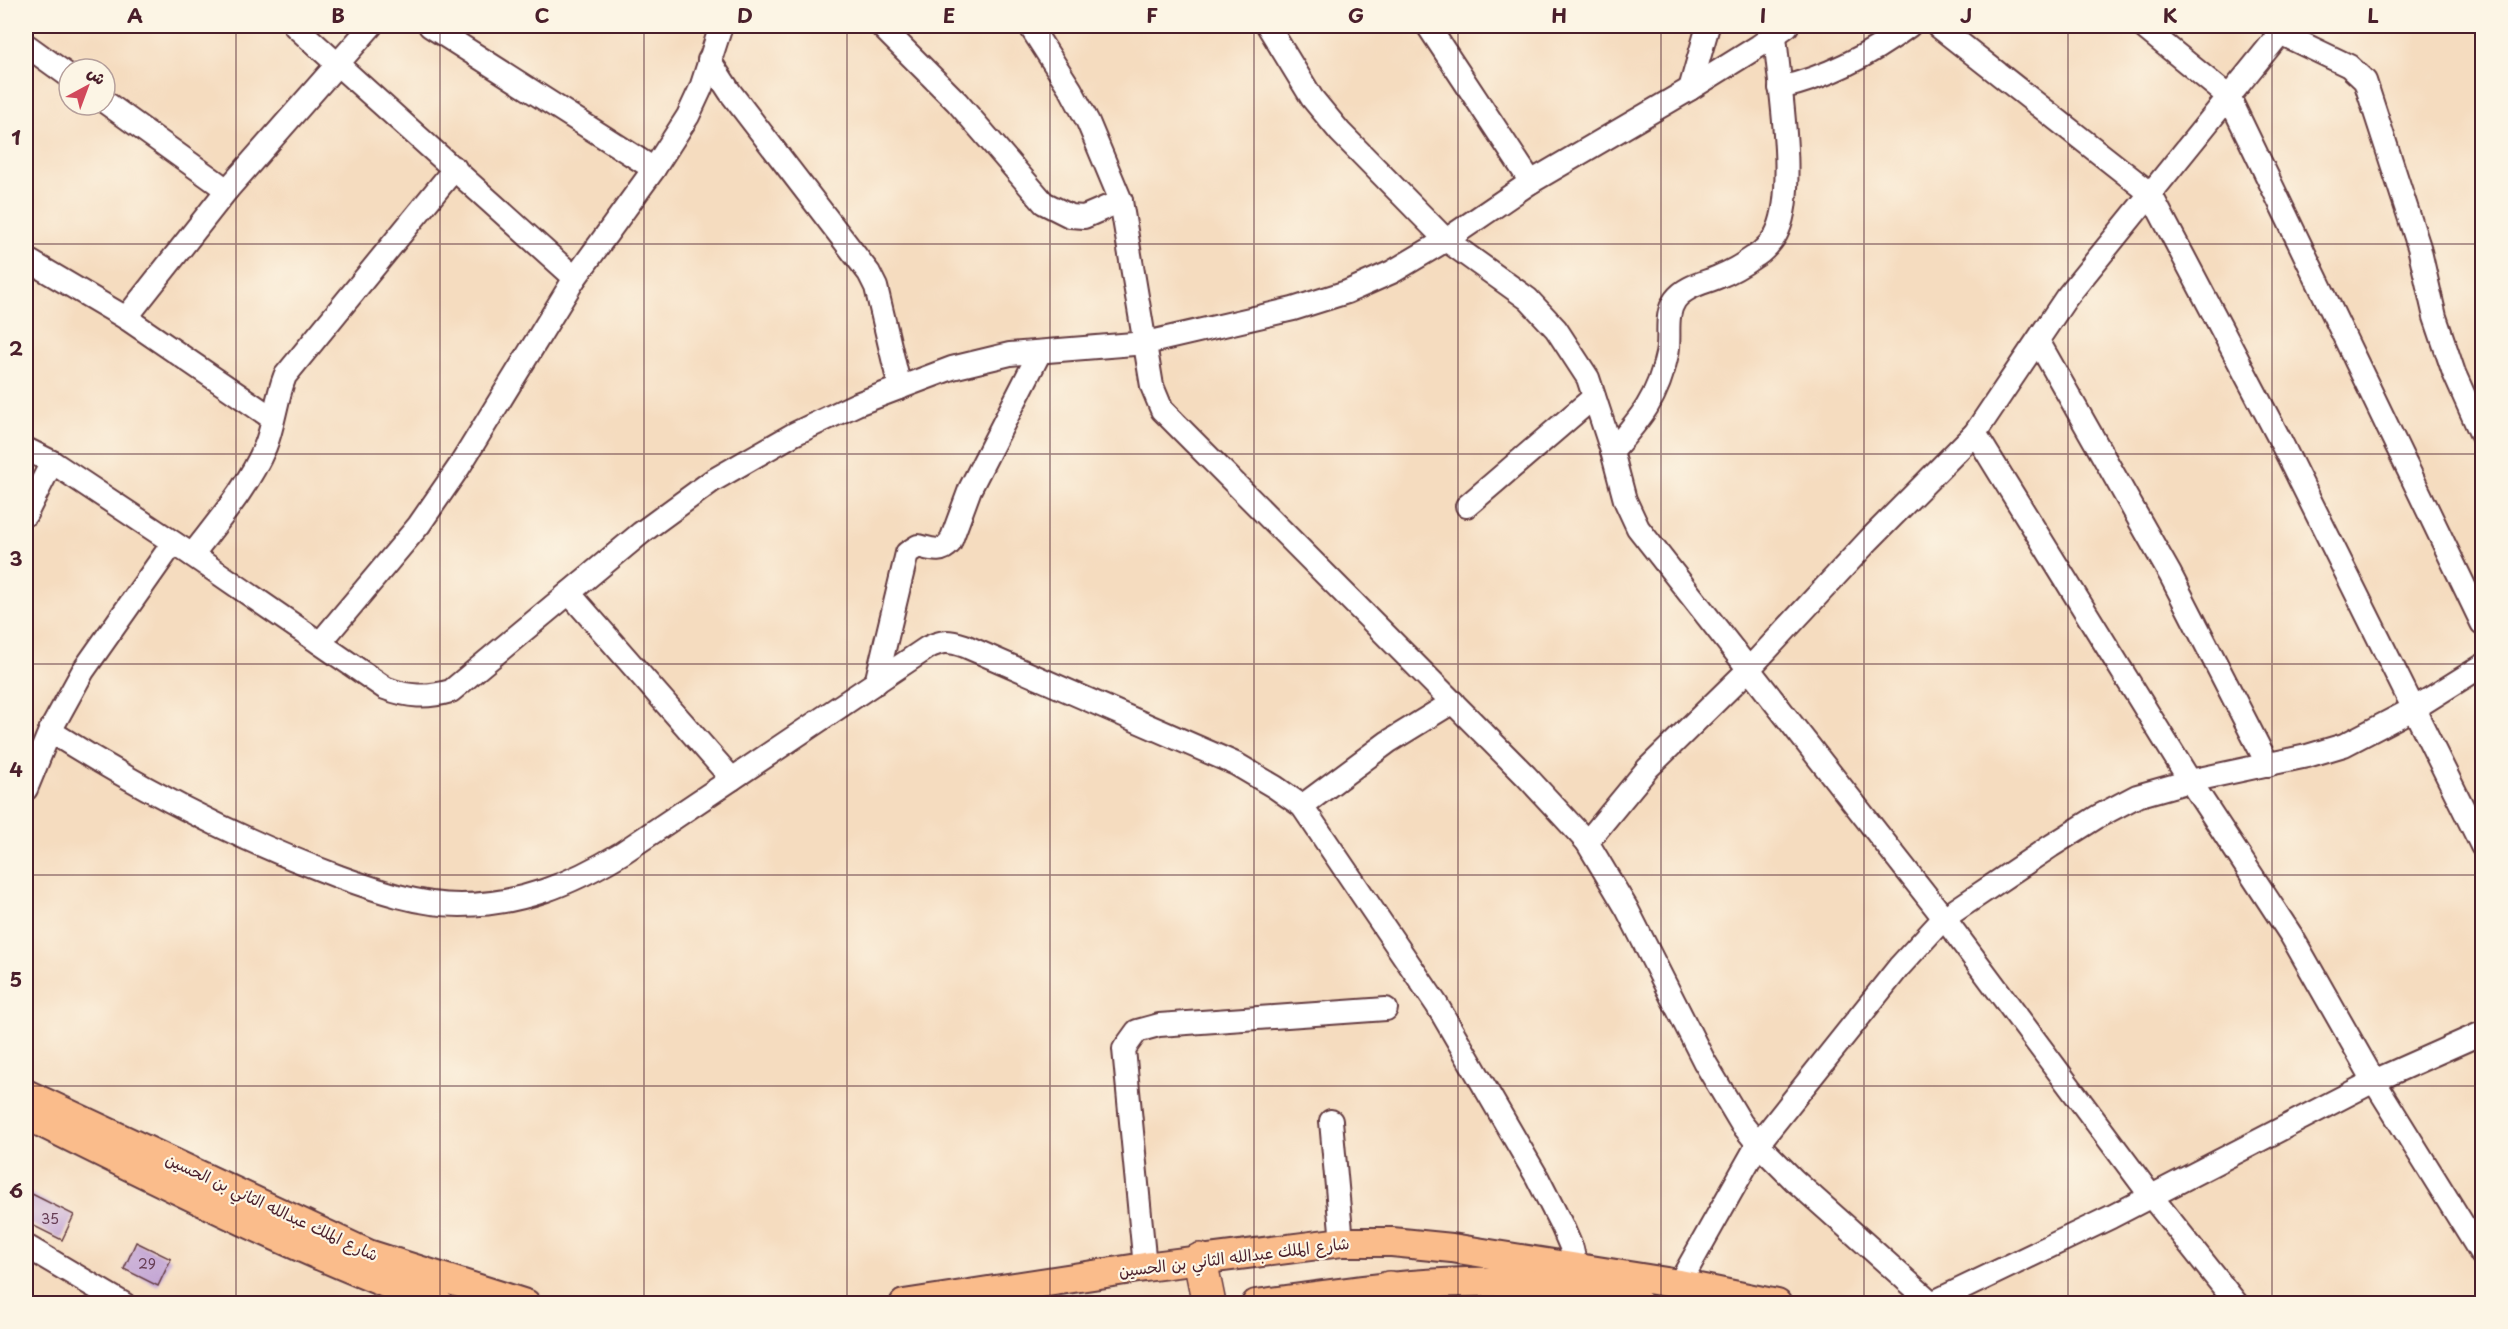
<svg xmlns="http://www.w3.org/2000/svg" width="2508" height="1329" viewBox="0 0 2508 1329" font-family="'Playpen Sans','Playpen Sans Arabic',sans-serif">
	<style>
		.building { fill: #bd9dd3 }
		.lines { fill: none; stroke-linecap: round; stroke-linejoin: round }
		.minor-casing { stroke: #643b41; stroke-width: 26 }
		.major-casing { stroke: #643b41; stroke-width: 32 }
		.highway-casing { stroke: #643b41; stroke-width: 36 }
		.minor { stroke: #fff; stroke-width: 22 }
		.major { stroke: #fabc8b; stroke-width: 28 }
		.highway { stroke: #fabc8b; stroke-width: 33 }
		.grid { fill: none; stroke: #4a1f2b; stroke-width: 1.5; stroke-opacity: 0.55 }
		.labels { text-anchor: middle; stroke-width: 4.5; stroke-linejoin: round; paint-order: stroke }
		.number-label { font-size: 14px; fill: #673e55 }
		.street-label { font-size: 16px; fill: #4a1f2b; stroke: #fcf5e5 }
		.neatline { fill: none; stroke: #4a1f2b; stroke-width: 2 }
		.grid-label { font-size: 20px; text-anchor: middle; font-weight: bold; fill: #4a1f2b }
	</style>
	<rect width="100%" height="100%" fill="#fcf5e5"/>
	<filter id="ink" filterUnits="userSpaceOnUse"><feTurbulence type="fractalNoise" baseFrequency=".0167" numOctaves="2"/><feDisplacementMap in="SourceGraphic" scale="12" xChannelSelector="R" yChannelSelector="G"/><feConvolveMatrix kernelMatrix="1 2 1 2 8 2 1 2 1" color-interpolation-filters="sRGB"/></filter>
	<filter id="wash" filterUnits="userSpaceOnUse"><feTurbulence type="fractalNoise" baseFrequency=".008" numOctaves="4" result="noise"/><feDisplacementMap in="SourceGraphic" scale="24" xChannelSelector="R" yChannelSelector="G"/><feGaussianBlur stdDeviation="1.35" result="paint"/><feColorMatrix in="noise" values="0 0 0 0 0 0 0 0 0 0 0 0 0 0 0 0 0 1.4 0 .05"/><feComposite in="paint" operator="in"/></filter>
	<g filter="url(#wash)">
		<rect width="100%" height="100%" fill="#f5dcbf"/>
		<g id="blocks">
			<g class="building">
				<polygon points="26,1191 74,1215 62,1240 26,1222 31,1212 26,1209"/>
				<polygon points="136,1242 171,1259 158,1286 124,1269"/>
			</g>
		</g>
	</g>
	<g filter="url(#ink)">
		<use href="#blocks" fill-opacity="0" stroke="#643b41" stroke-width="1.5"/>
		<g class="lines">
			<g class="minor-casing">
				<g id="minor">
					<polyline points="295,26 575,278"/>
					<polyline points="430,26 654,169"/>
					<polyline points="881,26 957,102 1044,203 1070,216 1084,217 1121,201"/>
					<polyline points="1030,26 1071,90 1088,122 1121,201 1152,386 1162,410 1526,776 1587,842 1627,909 1704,1061 1741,1123 1758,1144 1794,1180 1933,1304"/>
					<polyline points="1268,26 1312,98 1340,132 1446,240 1528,299 1556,329 1588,378 1612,451 1625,500 1638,528 1944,918 2151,1196 2237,1304"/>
					<polyline points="1428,26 1531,182"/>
					<polyline points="1938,26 2150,193 2279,438 2482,846"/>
					<polyline points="2142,26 2229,97 2482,623"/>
					<polyline points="2272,26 2280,33 2349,66 2365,81 2419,247 2435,317 2454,373 2482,436"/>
					<polyline points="26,45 69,76"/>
					<polyline points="709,60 730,92 869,273 876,287 900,388"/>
					<path d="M 1780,88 C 1828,77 1870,55 1909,26"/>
					<polyline points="1690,89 1708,26"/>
					<polyline points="105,102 227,190"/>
					<polyline points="26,259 126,318 272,418"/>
					<polyline points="126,318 227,190 371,26"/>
					<polyline points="2038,341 2170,574 2268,765"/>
					<polyline points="1975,433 2190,781 2291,935 2374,1081 2482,1255"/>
					<path d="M 26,449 L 52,462 L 192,555 L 385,688 C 408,697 427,698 451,691 L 641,533 L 712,481 L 794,434 L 857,404 L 952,368 L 1010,354 L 1146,343 L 1293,309 L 1347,292 L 1392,272 L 1446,240 L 1531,182 L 1690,89 L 1759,46 L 1787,26"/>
					<path d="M 1612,451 C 1641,418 1658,398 1667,354 C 1671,337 1664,316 1675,300 C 1685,286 1704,283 1718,277 C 1731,272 1743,265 1754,257 C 1763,252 1774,240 1778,230 C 1797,185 1779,85 1775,35"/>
					<polyline points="1467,506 1594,397"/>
					<polyline points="26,514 52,462"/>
					<path d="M 192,555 C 218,521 248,487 265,447 C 274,425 276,399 285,376 L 455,168"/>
					<polyline points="569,593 732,779"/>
					<polyline points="320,643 419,525 459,467 575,278 654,169 688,116 701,88 721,26"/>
					<path d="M 876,683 L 907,553 L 918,546 C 931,549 941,554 950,543 L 970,489 L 1040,352"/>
					<path d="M 50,731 C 141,789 235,838 337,876 C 376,890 417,905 460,905 C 520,905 571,884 622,853 L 927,648 C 942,640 949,641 965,646 L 1236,764 L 1275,787 L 1302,806 L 1437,1005 L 1537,1177 L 1562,1226 L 1572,1249 L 1576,1267"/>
					<polyline points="26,789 50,731 83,671 173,543"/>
					<polyline points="1302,806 1388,742 1453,702"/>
					<polyline points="1587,842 1648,768 1748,670 1869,540 1975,433 2066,298 2286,26"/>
					<polyline points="1331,1121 1342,1242"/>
					<polyline points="26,1246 124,1304"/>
					<polyline points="1145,1267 1124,1049 1137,1031 1159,1025 1386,1009"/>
					<polyline points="1679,1284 1758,1144 1899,967 1944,918 2051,846 2097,817 2137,796 2190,781 2307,756 2344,745 2415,708 2482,666"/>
					<polyline points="1932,1303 2111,1217 2374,1081 2482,1033"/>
				</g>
			</g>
			<g class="major-casing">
				<g id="major">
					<polyline points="26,1094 368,1254 526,1304"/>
					<path d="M 26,1115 C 161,1182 297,1251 439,1304"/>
					<polyline points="904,1304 1145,1267 1342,1242 1392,1242 1452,1248 1679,1284 1777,1304"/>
					<path d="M 1256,1304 C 1341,1293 1436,1277 1522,1283 C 1561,1286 1601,1297 1639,1304"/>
				</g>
			</g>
			<g class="highway-casing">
				<g id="highway">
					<polyline points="1200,1260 1209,1304"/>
					<polyline points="1365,1304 1389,1288"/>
				</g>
			</g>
			<use href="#minor" class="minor"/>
			<use href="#major" class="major"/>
			<use href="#highway" class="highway"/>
		</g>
	</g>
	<path class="grid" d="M 236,26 L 236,1304M 440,26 L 440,1304M 644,26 L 644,1304M 847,26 L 847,1304M 1050,26 L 1050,1304M 1254,26 L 1254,1304M 1458,26 L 1458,1304M 1661,26 L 1661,1304M 1864,26 L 1864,1304M 2068,26 L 2068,1304M 2272,26 L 2272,1304M 26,244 L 2482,244M 26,454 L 2482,454M 26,664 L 2482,664M 26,875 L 2482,875M 26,1086 L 2482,1086"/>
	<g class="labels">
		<g class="number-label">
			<text x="50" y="1224">35</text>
			<text x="147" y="1269">29</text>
		</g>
		<g class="street-label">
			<text transform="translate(272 1207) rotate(25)" y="6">شارع الملك عبدالله الثاني بن الحسين</text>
			<text transform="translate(1234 1257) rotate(-7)" y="6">شارع الملك عبدالله الثاني بن الحسين</text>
		</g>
	</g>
	<rect width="2508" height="1329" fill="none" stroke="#fcf5e5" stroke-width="66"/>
	<g transform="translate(87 87) rotate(41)"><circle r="28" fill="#fcf5e5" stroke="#b59f9b" stroke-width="1.5"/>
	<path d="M0-4.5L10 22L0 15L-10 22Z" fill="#d1495b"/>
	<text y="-9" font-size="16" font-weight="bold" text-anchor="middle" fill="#4a1f2b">ش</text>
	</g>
	<rect x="33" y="33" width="2442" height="1263" class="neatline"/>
	<g class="grid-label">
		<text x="135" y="23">A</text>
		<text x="338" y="23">B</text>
		<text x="542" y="23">C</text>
		<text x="745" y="23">D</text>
		<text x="949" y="23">E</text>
		<text x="1152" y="23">F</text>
		<text x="1356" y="23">G</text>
		<text x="1559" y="23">H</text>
		<text x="1763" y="23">I</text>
		<text x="1966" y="23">J</text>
		<text x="2170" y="23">K</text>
		<text x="2373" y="23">L</text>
		<text x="16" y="145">1</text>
		<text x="16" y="356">2</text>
		<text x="16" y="566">3</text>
		<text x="16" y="777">4</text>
		<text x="16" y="987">5</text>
		<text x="16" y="1198">6</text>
	</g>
</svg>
